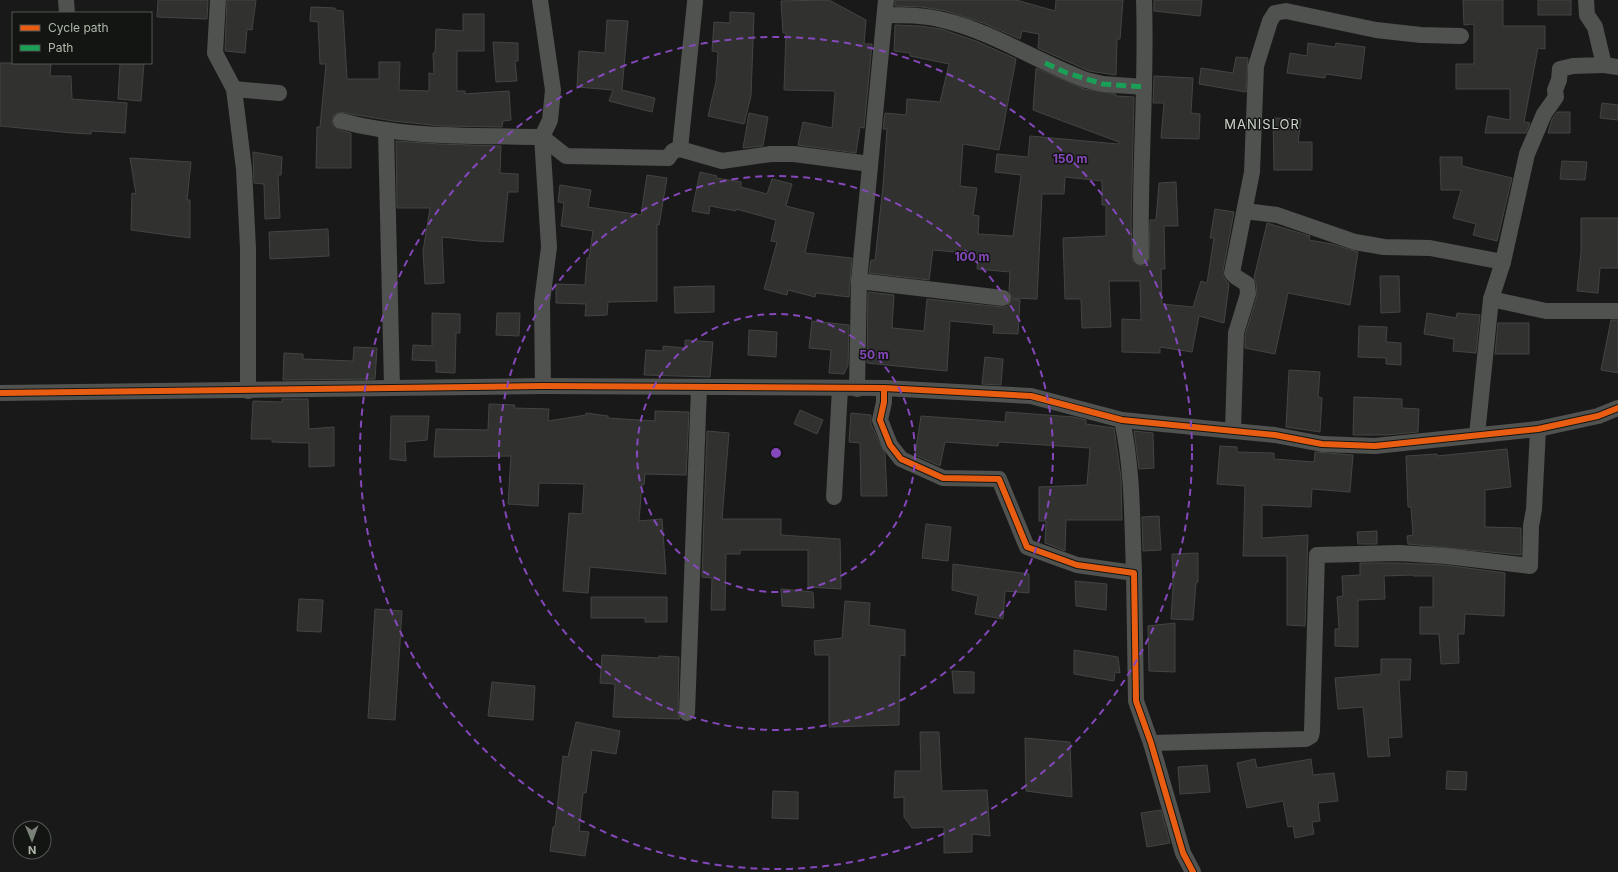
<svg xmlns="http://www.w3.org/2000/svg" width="1618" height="872" viewBox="0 0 1618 872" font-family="Inter,sans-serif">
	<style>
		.building { fill: #313130; stroke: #424542 }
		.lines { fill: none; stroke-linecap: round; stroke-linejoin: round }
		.street { stroke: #4f524e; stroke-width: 16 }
		.quiet { stroke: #1a9f57; stroke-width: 5; stroke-dasharray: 10 5; stroke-linecap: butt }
		.cycleway-casing { stroke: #131513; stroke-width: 8 }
		.cycleway { stroke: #e95d12; stroke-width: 6 }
		.ring { fill: none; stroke: #8548bb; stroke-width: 2; stroke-dasharray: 7 5 }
		.labels { text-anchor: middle; stroke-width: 3; stroke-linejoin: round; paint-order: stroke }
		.quarter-label { font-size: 13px; letter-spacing: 1px; fill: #ced6cc; stroke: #131513 }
		.centre { fill: #8548bb; stroke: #131513; stroke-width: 2 }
		.ring-label { font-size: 12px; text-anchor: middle; font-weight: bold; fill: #8548bb; stroke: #131513; stroke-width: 3; stroke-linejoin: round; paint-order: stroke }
	</style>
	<rect width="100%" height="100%" fill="#191919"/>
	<g class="building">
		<polygon points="158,0 208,0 207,19 157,17"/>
		<polygon points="227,0 256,0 252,30 247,29 245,53 225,51"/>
		<polygon points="829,0 866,20 864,44 872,44 864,128 860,127 856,153 798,145 803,122 832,128 835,93 834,91 784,90 786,33 783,33 781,1"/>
		<polygon points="895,0 1016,0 1055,11 1056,0 1123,0 1120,39 1117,39 1116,75 1089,71 1038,48 1039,34 1022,31 1020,39 983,23 946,11 922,7 895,6"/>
		<polygon points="1154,0 1202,0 1200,16 1154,11"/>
		<polygon points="1463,0 1503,0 1503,26 1545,26 1545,49 1538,48 1524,122 1530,123 1526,133 1485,133 1488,116 1510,120 1510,89 1456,89 1456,64 1474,64 1474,24 1464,25"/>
		<rect x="1538" y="0" width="33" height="15"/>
		<polygon points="311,7 335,8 335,10 343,11 347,79 379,79 379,62 400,62 399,90 429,91 429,73 434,74 433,53 435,53 436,29 463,31 463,14 484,14 484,51 457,51 457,91 465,91 465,94 509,91 511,120 503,121 502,127 441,126 393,121 339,112 334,115 332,123 339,130 351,133 351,168 316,168 317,127 320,127 326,64 320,64 318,22 310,21"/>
		<polygon points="730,12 754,13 751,96 744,124 708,116 716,82 718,52 712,51 714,22 730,23"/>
		<polygon points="607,20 628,21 622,90 655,98 652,112 609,101 613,90 577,87 579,51 605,53"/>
		<polygon points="895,25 920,26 941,29 976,41 1016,59 999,150 963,144 960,186 977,188 973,215 979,216 978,234 1013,236 1021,175 995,172 997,154 1028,157 1030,136 1118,144 1119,142 1033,110 1036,68 1084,89 1116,94 1116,96 1134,97 1131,225 1133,261 1141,266 1146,265 1149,261 1150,220 1156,220 1159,183 1176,182 1178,226 1164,226 1165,269 1161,269 1162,304 1193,307 1201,281 1207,283 1214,238 1210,238 1215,209 1234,212 1223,271 1223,276 1229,284 1224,323 1199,316 1192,352 1160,347 1160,353 1122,352 1122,319 1141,320 1140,281 1109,281 1111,327 1082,328 1081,299 1065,299 1063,238 1106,236 1106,205 1102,205 1102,181 1065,177 1064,194 1042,194 1037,299 1012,298 1009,291 1010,272 977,269 978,254 933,250 929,280 869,273 871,260 875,260 883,186 887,129 883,129 885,113 906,115 907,99 940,102 949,64 910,56 910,53 894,51"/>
		<polygon points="493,42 518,43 518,61 515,61 517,81 496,82"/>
		<polygon points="1308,43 1335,47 1336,43 1365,47 1361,79 1326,74 1325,78 1287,73 1290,53 1307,56"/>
		<polygon points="1236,57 1248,58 1246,92 1199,84 1201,68 1233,73"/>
		<polygon points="0,63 51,63 50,76 71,76 72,99 127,103 125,133 91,131 91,134 72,133 0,126"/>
		<polygon points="120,63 144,63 141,101 118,99"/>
		<polygon points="1154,76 1193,78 1191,113 1200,114 1199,139 1161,138 1164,103 1153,103"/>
		<polygon points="1602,103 1618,105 1618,120 1600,118"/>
		<polygon points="1557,112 1570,112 1570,133 1548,133 1552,119"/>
		<polygon points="749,113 768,117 763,146 743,148"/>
		<polygon points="1273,118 1301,119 1298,142 1312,142 1312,170 1274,170"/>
		<polygon points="396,141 440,144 501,146 500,173 518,174 518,192 508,192 503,242 479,241 442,237 444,283 425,284 423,251 430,208 397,208"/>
		<polygon points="253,152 282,157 281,175 278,175 280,218 265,219 264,184 254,183"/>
		<polygon points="1440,157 1462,157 1462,166 1512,178 1497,241 1473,235 1476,224 1453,218 1461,190 1441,190"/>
		<polygon points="130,158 191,162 187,200 190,200 190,238 131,230 132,193 136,194"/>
		<polygon points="1562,161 1587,162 1585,180 1560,179"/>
		<polygon points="700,172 717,176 716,178 741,182 741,187 767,194 772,179 792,184 786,206 814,213 805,253 852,258 849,297 816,293 815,297 788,290 787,295 764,289 777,242 771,241 776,220 736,209 736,211 710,206 709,214 692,211"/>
		<polygon points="647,175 667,178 659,225 657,224 657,301 608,302 607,315 585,316 586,304 556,303 556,284 585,285 587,258 589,258 593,231 561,226 564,203 558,202 560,185 591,190 588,207 641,215"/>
		<polygon points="1581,218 1618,218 1618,268 1600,268 1598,293 1577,291 1581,252"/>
		<polygon points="1267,223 1310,236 1309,240 1332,244 1358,252 1350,305 1288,293 1275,354 1245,348 1245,335 1257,296 1256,283 1254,278"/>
		<polygon points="328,229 329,256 270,259 269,232"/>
		<polygon points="1380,276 1399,276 1400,312 1381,313"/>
		<polygon points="714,286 714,312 675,313 674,287"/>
		<polygon points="868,292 894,295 892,328 924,331 927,299 1002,307 1007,307 1012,299 1020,300 1018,334 993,333 994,325 950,321 947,371 867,363"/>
		<polygon points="432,313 460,314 460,333 456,333 455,373 436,372 436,361 412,360 413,345 432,346"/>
		<polygon points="497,313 520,313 519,336 496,335"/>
		<polygon points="1427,313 1456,318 1457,313 1480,315 1476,353 1453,351 1454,339 1424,334"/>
		<polygon points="1611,320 1618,320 1618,373 1601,370"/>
		<polygon points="812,321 849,325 848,365 844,374 829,373 831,350 809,348"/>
		<polygon points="1498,323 1529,323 1529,354 1495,354"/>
		<polygon points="1359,326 1387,327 1386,342 1401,343 1401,365 1386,364 1386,358 1358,357"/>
		<polygon points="749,330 777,332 776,357 748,355"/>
		<polygon points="685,340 713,342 710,377 644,375 646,350 663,351 663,346 685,348"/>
		<polygon points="354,347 377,348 375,379 283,380 284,353 303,354 303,359 353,361"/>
		<polygon points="985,357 1003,359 1001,385 982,384"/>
		<polygon points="1289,370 1320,372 1318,397 1322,398 1320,432 1286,427"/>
		<polygon points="1354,397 1402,399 1402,408 1419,409 1418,432 1386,435 1353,435"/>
		<polygon points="282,399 308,399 309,429 334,427 334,466 309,467 309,443 272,442 272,439 251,439 253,401 282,402"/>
		<polygon points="489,404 515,405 514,408 549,409 548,421 586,415 586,413 608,416 608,418 655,421 655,411 689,412 686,475 645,474 644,485 642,484 639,521 662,519 666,574 590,567 588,593 563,591 569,513 582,514 584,484 539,483 538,506 508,504 511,456 434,457 436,429 488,430"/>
		<polygon points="800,410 823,420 817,434 794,424"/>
		<polygon points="1006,412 1074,417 1086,420 1086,424 1114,428 1121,478 1122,520 1066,520 1065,551 1045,543 1046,521 1039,521 1039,487 1087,485 1090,448 999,442 998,446 945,442 940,466 915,455 921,416 1005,422"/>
		<polygon points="851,413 871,415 871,424 885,454 887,496 861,496 860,443 849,442"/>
		<polygon points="391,416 429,416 427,440 405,442 406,461 390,459"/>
		<polygon points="707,431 729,433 722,519 781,519 781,535 840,539 841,589 808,587 808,550 740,550 740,554 726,554 725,610 711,610 712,578 702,577"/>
		<polygon points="1134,431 1153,433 1154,468 1139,469"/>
		<polygon points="1220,446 1237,447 1237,452 1274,453 1274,459 1314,462 1315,452 1353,455 1350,492 1312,489 1311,507 1262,505 1262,538 1308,535 1305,626 1287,625 1287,556 1243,556 1245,486 1217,484"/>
		<polygon points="1507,449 1511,487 1485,490 1485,527 1521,528 1521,555 1408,544 1407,536 1413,535 1411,507 1408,507 1406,456 1437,454 1437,456"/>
		<polygon points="1159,516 1161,550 1143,551 1142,517"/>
		<polygon points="926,524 951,527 948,561 922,558"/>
		<polygon points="1377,531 1377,544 1358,544 1357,532"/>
		<polygon points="1198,553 1198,582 1196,583 1193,620 1171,619 1173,587 1172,554"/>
		<polygon points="1360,563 1399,563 1445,565 1505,573 1504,616 1465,614 1464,634 1458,634 1459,663 1441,664 1439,634 1420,634 1420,607 1433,607 1433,576 1413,576 1413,575 1384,576 1385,599 1358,600 1358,647 1335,646 1335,629 1339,629 1337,597 1343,596 1342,576 1360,575"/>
		<polygon points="953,564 1029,574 1029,593 1005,591 1003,619 975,614 978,596 952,590"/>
		<polygon points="1075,581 1107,584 1106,610 1076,606"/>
		<polygon points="781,589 813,592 814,608 782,606"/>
		<polygon points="591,597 667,597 667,622 645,622 645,618 591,618"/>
		<polygon points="299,599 323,600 321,632 297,631"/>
		<polygon points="845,601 870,603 869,625 905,630 905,656 900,655 899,725 829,727 829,655 815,655 814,641 842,638"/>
		<polygon points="375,609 402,611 395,720 368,718"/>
		<polygon points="1175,623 1175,672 1149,671 1148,626"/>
		<polygon points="1074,650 1118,657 1120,673 1115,672 1114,681 1074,674"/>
		<polygon points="602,655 659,658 659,656 679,657 678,713 680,719 613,717 615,684 600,683"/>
		<polygon points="1381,659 1411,659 1410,680 1399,680 1402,737 1388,738 1390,756 1368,757 1363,707 1338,709 1335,678 1381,674"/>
		<polygon points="952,671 974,672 974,693 954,693"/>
		<polygon points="492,682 535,686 533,720 488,716"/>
		<polygon points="576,722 620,731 616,754 592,750 586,793 583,793 579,831 589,832 585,856 550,851 553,827 555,827 563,756 568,757"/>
		<polygon points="920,732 939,732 942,791 987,790 990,836 972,834 972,852 944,853 944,827 912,828 904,817 904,797 894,798 895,771 921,771"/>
		<polygon points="1025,738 1070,742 1072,797 1026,791"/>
		<polygon points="1255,759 1257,768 1311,759 1313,775 1334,773 1338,801 1318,803 1320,821 1312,822 1314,834 1295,838 1293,826 1288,827 1283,801 1247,808 1237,763"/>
		<polygon points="1207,765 1210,792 1180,794 1178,767"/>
		<polygon points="1447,771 1467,772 1466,790 1446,789"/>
		<polygon points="773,791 798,792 798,819 772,818"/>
		<polygon points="1161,810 1170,843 1147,847 1141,813"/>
	</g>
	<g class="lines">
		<g class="street">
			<polyline points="66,0 67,13"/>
			<polyline points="218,0 215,53 234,89 244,169 248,248 248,391"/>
			<path d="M 885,15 C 904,15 924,15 943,20 C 993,32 1038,62 1086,80 L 1103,84 L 1144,87"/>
			<polyline points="1604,65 1618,67"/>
			<polyline points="234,89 279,93"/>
			<path d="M 341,121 C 409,139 472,135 542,137 L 550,120 L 553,90 L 540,0"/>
			<polyline points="386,130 392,387"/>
			<polyline points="680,149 695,2"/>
			<polyline points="1245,211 1277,215 1355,242 1384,247 1430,248 1503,262"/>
			<path d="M 1141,257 C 1139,171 1147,86 1144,0"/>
			<polyline points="859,281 1003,298"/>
			<polyline points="1491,299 1546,311 1618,311"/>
			<polyline points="543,386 542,302 549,247 542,137 566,156 668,158 673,151 680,149 722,161 771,154 794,154 870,164"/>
			<polyline points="884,388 884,402 880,420 890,445 901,459 943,478 999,479 1027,547 1077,565 1134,573 1136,701 1151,743 1183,853 1193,872"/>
			<polyline points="857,389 859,281 886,0"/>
			<polyline points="0,393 543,386 884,388 1031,396 1122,420 1275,435 1322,444 1375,446 1538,429 1598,416 1618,408"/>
			<path d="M 1122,420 C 1133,470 1132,522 1134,573"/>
			<polyline points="1233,430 1236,333 1248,294 1247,284 1236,277 1232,273 1252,172 1256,66 1270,21 1275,13 1286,11 1376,30 1421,35 1461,36"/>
			<polyline points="1477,435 1491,299 1503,262 1527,154 1544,114 1556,97 1555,90 1559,80 1560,69 1573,66 1604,65 1595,27 1587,15 1586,0"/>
			<polyline points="834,497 840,389"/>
			<polyline points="687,713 699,387"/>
			<polyline points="1151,743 1306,739 1311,736 1312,731 1317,555 1399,553 1446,556 1530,566 1531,526 1534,509 1538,429"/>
		</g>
		<polyline class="quiet" points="1045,63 1067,73 1103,84 1144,87"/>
		<g class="cycleway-casing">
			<g id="cycleway">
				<polyline points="884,388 884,402 880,420 890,445 901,459 943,478 999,479 1027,547 1077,565 1134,573 1136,701 1151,743 1183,853 1193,872"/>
				<polyline points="0,393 543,386 884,388 1031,396 1122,420 1275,435 1322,444 1375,446 1538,429 1598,416 1618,408"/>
			</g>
		</g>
		<use href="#cycleway" class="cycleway"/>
	</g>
	<g class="ring">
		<circle cx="776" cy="453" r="139"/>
		<circle cx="776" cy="453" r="277"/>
		<circle cx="776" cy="453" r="416"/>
	</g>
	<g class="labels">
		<g class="quarter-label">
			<text x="1262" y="129">MANISLOR</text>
		</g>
	</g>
	<circle cx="776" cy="453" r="6" class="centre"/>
	<g class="ring-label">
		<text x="1070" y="163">150 m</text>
		<text x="972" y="261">100 m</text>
		<text x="874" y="359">50 m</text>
	</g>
	<rect x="12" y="12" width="140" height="52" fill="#131513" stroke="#515750"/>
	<rect x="20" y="25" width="20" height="6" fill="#e95d12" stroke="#515750"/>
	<text x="48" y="32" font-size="12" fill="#afb9ab">Cycle path</text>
	<rect x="20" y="45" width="20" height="6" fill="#1a9f57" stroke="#515750"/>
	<text x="48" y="52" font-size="12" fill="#afb9ab">Path</text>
	<g transform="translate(32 840) rotate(179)"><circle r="19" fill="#131513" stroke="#515750"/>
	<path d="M0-3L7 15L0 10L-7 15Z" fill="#7a8178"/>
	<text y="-6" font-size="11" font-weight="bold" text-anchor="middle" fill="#afb9ab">N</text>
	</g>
</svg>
